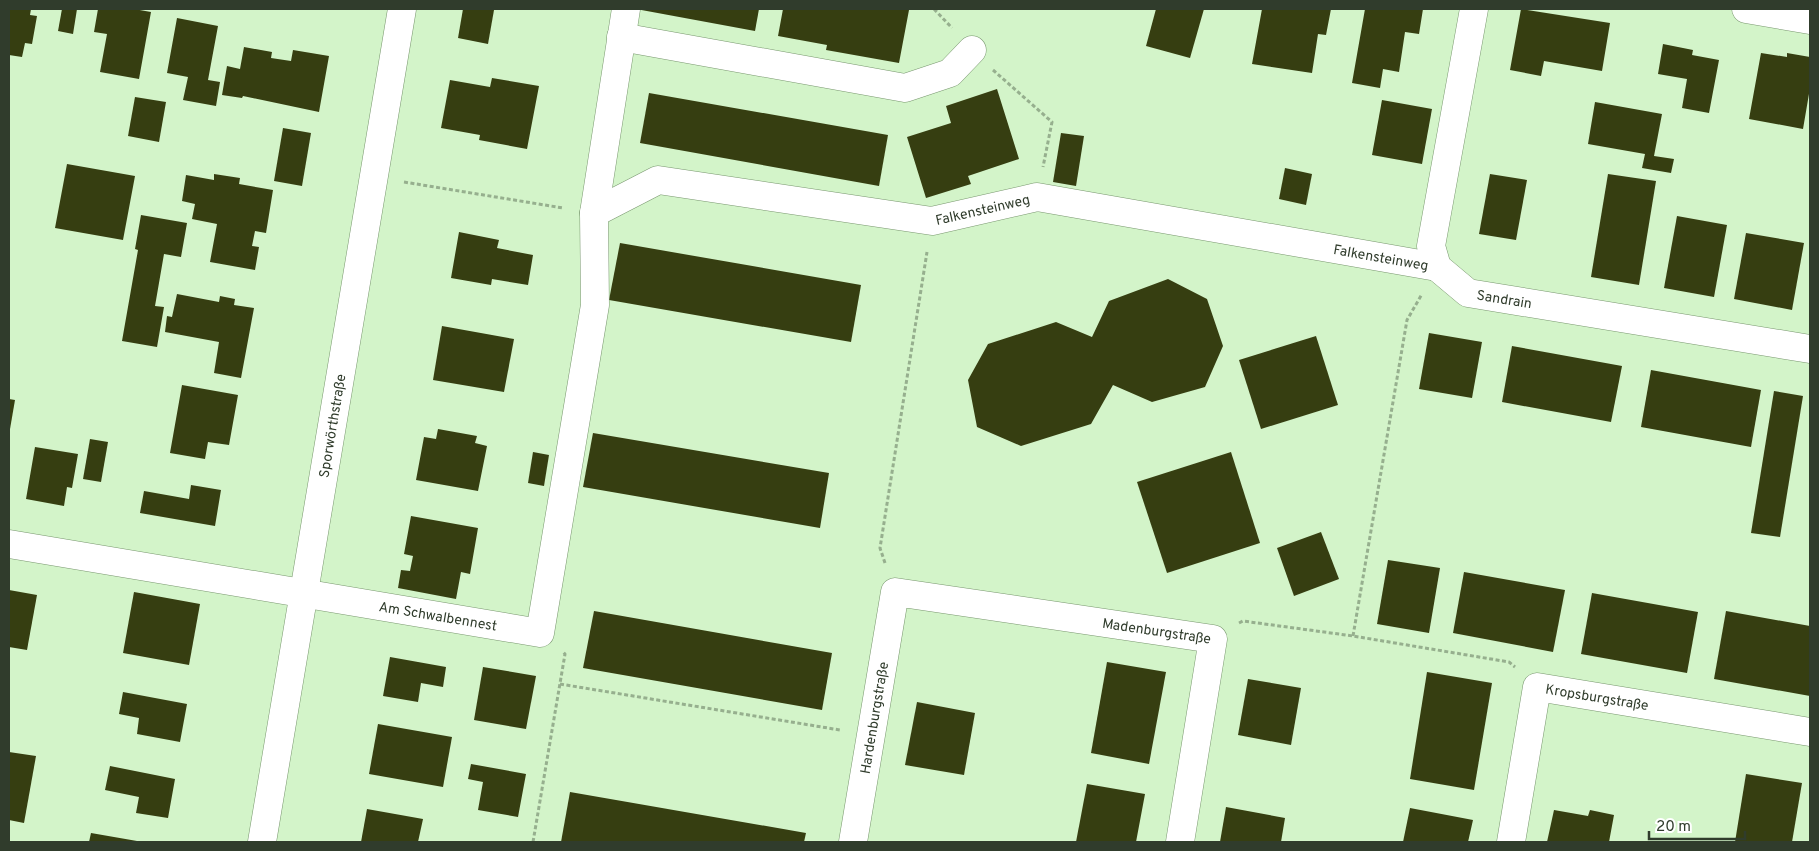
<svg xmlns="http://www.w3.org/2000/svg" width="1819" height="851" viewBox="0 0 1819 851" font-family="Overpass,sans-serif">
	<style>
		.building { fill: #363e11 }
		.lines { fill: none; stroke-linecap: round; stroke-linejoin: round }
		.minor-casing { stroke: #79976f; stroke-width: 29 }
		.path { stroke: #96af8e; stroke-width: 3; stroke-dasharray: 4 2.5; stroke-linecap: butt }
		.minor { stroke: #fff; stroke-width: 28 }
		.labels { text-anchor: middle; stroke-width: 5; stroke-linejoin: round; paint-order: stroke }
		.street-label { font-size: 14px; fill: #303c2c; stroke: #fff }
	</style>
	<rect width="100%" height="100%" fill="#d3f4c9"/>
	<g class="building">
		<polygon points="9,9 31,9 30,15 37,16 32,44 25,43 22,57 9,55"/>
		<polygon points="62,9 77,9 73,34 58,31"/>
		<polygon points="98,9 134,9 151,12 139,79 100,72 107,34 94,32"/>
		<polygon points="463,9 494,10 488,44 458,38"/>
		<polygon points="636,9 759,9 755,31"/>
		<polygon points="783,9 909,10 899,63 826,50 827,45 778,36"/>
		<polygon points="1156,9 1204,9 1190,58 1146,46"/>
		<polygon points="1262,9 1331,9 1326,35 1318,34 1312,73 1252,64"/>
		<polygon points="1365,9 1423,9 1419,34 1405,32 1399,72 1383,69 1380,88 1352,83"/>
		<polygon points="1521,9 1610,23 1602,71 1544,61 1541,76 1510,70"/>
		<polygon points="177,18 218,26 208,80 220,82 216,106 183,100 188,77 167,73"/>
		<polygon points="1663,44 1693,50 1692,55 1719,60 1709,113 1682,108 1687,79 1658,74"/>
		<polygon points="244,47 272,52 271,58 291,61 293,50 329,56 319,112 243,96 242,98 222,95 227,66 240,69"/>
		<polygon points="1761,53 1787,57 1787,53 1810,57 1810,88 1803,129 1749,119"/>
		<polygon points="492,78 539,86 527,149 479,140 480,135 441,128 450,80 490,87"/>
		<polygon points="997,89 1019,159 968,176 971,184 926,198 907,137 951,123 946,106"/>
		<polygon points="649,93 888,135 879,186 640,143"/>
		<polygon points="135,97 166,102 159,142 128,136"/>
		<polygon points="1382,100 1432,109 1422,164 1372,155"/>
		<polygon points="1595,102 1662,114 1654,156 1674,159 1671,173 1642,168 1645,154 1588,144"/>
		<polygon points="283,128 311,133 302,186 274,181"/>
		<polygon points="1061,133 1084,136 1076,186 1053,182"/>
		<polygon points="67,164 135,176 123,240 55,228"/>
		<polygon points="1285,168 1312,174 1306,205 1279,199"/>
		<polygon points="214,174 240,178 239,184 273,190 266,233 255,231 252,246 259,247 255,270 210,262 217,224 192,219 195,204 182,201 186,175 214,180"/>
		<polygon points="1490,174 1527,180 1516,240 1479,234"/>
		<polygon points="1608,174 1656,181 1639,285 1591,277"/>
		<polygon points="141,215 187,223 181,257 164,254 155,306 164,307 157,347 122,341 138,250 135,249"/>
		<polygon points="1677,216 1727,225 1714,297 1664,288"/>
		<polygon points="459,232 499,240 497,248 533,255 528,285 492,279 491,285 451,278"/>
		<polygon points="1746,233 1804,243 1792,310 1734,299"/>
		<polygon points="620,243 861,285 851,342 609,300"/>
		<polygon points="1168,279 1207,299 1223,346 1205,387 1152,402 1113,385 1091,424 1021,446 977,427 968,380 988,344 1056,322 1092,337 1109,301"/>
		<polygon points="177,294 219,302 220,296 235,299 234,305 254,308 241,378 214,373 219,342 165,332 167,316 172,317"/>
		<polygon points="442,326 514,339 504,392 433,380"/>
		<polygon points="1429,333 1482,342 1472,398 1419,389"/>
		<polygon points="1316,336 1338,405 1261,429 1239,360"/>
		<polygon points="1512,346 1622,366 1611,422 1502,402"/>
		<polygon points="1651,370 1761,390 1751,447 1641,427"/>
		<polygon points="182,385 238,395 229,445 208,442 205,459 170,453"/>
		<polygon points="1774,391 1803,396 1780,537 1751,533"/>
		<polygon points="9,399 15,400 10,429 9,429"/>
		<polygon points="438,429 477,436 475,443 487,446 478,491 416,480 424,437 436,439"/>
		<polygon points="593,433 829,473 820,528 583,487"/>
		<polygon points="90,439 108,442 101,482 83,479"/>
		<polygon points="35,447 78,454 72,488 67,487 64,506 26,499"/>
		<polygon points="533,452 549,455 544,486 528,483"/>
		<polygon points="1231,452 1260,543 1167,573 1137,482"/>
		<polygon points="191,485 221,490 215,526 140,513 144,491 189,499"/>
		<polygon points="411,516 478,528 470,574 461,572 456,599 398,588 401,570 410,571 413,556 404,554"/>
		<polygon points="1321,532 1339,579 1294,596 1277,548"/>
		<polygon points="1388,560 1440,568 1429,633 1377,624"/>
		<polygon points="1464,572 1565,590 1553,652 1453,633"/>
		<polygon points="9,590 37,595 27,650 9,647"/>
		<polygon points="134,592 200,604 189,665 123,653"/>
		<polygon points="1592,593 1698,612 1687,673 1581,654"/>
		<polygon points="594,611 832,653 822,710 583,668"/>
		<polygon points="1726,611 1810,626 1810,696 1714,679"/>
		<polygon points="390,657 446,667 443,687 421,683 418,702 383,696"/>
		<polygon points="1107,662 1166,672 1149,764 1091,753"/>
		<polygon points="483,667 536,676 526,729 474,720"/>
		<polygon points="1427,672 1492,683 1474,790 1410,779"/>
		<polygon points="1248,679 1301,688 1291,745 1238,735"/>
		<polygon points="123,692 187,704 180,742 137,734 139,718 119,714"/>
		<polygon points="917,702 975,713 964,775 905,765"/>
		<polygon points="378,724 452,737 443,787 369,774"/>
		<polygon points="9,752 36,756 24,823 9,820"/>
		<polygon points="471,764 526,774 518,817 478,810 483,782 468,779"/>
		<polygon points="110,766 175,779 168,818 136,813 139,797 105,790"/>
		<polygon points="1746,774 1802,783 1792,842 1735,842"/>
		<polygon points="1087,784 1145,794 1136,842 1076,842"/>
		<polygon points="570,792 806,833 804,842 561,842"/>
		<polygon points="1226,807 1285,818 1281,842 1220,842"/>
		<polygon points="1410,808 1473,820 1468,842 1403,842"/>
		<polygon points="367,809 423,819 418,842 361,842"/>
		<polygon points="1554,810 1588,816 1590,810 1614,815 1609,842 1547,842"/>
		<polygon points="91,833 137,841 137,842 89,842"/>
	</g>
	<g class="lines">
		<g class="minor-casing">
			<g id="minor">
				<path id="s1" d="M 1474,9 L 1431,246 L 1437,267 L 1468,293 L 1810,349"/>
				<polyline points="1746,9 1810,20"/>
				<polyline points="621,37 905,88 950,73 972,50"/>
				<path id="s2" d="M 594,213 L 658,180 L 932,221 L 1037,197 L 1437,267"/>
				<path id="s3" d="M 9,544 L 540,633 L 595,305 L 594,213 L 626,9"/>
				<path id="s4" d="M 262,842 L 402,9"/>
				<path id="s5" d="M 853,842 L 895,592 L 1213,639 L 1180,842"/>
				<path id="s6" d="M 1511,842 L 1537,687 L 1810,732"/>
			</g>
		</g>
		<g class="path">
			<polyline points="934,9 952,28"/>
			<polyline points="993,70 1052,122 1043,167"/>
			<polyline points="404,182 563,208"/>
			<polyline points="885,563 880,548 927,252"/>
			<polyline points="1239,623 1243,621 1353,636 1509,662 1515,667"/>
			<polyline points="1353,636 1407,320 1422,294"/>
			<polyline points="560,684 840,730"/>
			<polyline points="533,842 565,654 562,651"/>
		</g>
		<use href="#minor" class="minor"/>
	</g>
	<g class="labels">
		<g class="street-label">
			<text dy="5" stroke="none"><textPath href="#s2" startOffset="401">Falkensteinweg</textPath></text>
			<text dy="5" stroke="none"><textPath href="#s2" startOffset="806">Falkensteinweg</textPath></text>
			<text dy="5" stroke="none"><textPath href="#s1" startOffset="340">Sandrain</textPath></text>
			<text dy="5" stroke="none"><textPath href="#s4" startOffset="422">Sporwörthstraße</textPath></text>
			<text dy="5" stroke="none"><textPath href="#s3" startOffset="435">Am Schwalbennest</textPath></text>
			<text dy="5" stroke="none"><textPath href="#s5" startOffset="518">Madenburgstraße</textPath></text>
			<text dy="5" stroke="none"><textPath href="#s6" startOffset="218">Kropsburgstraße</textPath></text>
			<text dy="5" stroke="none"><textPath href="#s5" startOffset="126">Hardenburgstraße</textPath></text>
		</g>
	</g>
	<rect width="1819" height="851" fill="none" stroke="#303c2c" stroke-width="20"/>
	<path d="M1649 831v8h96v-8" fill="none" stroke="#303c2c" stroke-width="2.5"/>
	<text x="1656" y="831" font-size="15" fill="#303c2c" stroke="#ffffff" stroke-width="4" paint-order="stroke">20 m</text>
</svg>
